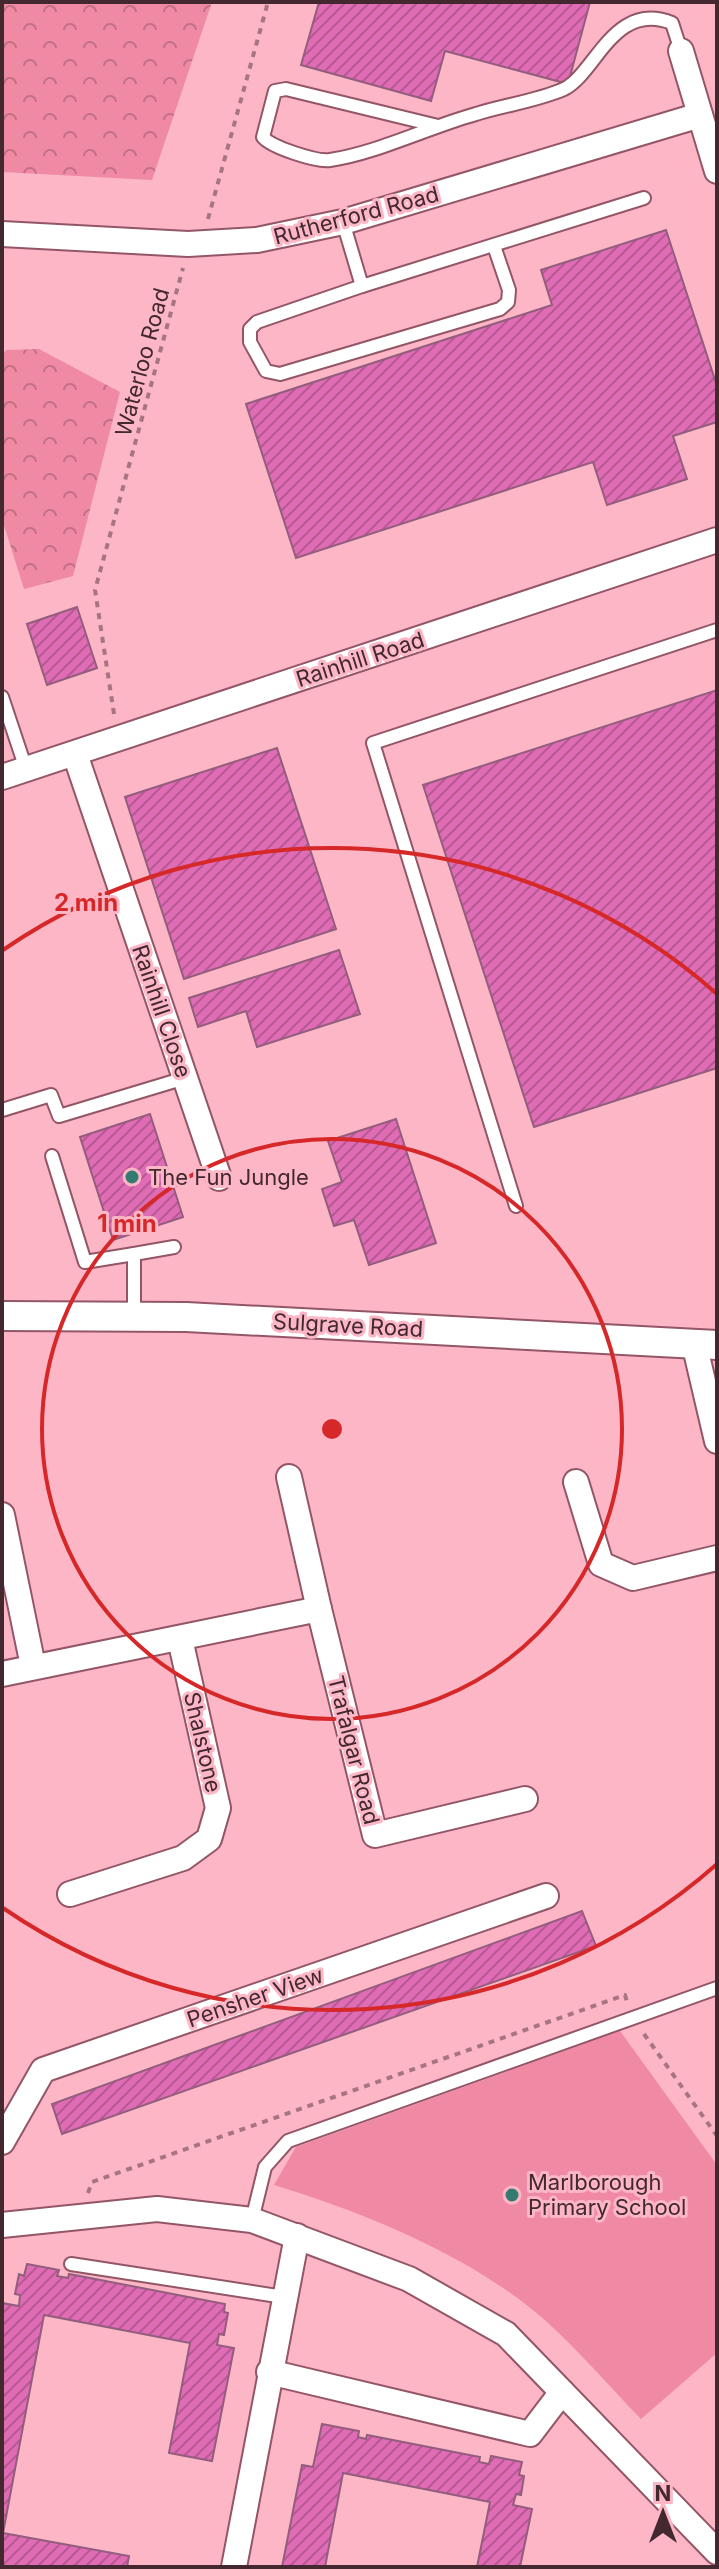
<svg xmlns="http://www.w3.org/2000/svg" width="719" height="2569" viewBox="0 0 719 2569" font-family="Inter,sans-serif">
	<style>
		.forest { fill: url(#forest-crowns) }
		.park { fill: #ef89a4 }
		.building { fill: url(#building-hatch); stroke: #935d7d; stroke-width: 2 }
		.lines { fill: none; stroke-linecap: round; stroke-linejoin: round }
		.service-casing { stroke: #935666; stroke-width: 16 }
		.minor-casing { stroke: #935666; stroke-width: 28 }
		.tertiary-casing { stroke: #935666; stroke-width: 32 }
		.path { stroke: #a77581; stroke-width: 4; stroke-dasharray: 6 6; stroke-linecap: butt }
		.service { stroke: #fff; stroke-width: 12 }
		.minor { stroke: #fff; stroke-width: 24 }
		.tertiary { stroke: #fff; stroke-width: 28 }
		.ring { fill: none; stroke: #d62828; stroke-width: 4 }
		.poi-dot { fill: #337a70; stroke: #fcb6c6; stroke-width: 3 }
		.labels { text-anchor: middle; stroke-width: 6; stroke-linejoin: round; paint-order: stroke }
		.street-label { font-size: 22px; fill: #43282f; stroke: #fcb6c6 }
		.poi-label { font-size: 22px; fill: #43282f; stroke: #fcb6c6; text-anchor: start }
		.centre { fill: #d62828; stroke: #fcb6c6; stroke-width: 4 }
		.ring-label { font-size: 24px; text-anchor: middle; font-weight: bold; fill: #d62828; stroke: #fcb6c6; stroke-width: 6; stroke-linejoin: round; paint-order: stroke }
	</style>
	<defs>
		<pattern id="forest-crowns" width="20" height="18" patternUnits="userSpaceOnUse" patternTransform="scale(2)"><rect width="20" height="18" fill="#ef89a4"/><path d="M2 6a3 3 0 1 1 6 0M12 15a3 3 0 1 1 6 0" fill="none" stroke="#c37086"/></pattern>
		<pattern id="building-hatch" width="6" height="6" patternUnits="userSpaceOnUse" patternTransform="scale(2)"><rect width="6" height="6" fill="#df6cb4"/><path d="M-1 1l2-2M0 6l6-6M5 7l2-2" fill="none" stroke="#b65993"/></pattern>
	</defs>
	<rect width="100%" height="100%" fill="#fcb6c6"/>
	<g class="forest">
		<polygon points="2,2 212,2 152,180 2,172"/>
		<polygon points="39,349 120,392 73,576 24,589 2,519 2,355 6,350"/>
	</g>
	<path class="park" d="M 620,2031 L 717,2165 L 717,2353 L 641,2419 C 610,2387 580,2352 547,2322 C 474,2257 366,2213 274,2185 L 296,2147 Z"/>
	<g class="building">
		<polygon points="319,2 590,2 568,84 445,51 431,101 301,65"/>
		<polygon points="666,230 717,386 717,422 673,436 687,479 607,505 593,462 296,558 246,404 552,305 541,270"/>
		<polygon points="77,607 97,668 47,685 27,624"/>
		<polygon points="717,690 717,1068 534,1127 423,785"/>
		<polygon points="277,748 336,929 184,979 125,797"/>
		<polygon points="339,950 360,1014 257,1047 246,1011 198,1027 189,998"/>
		<polygon points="150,1114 183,1217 113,1240 80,1137"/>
		<polygon points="396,1119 436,1243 369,1265 354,1220 334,1226 322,1189 342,1182 328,1141"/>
		<polygon points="582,1911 596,1946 62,2134 52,2104"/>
		<polygon points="27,2264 59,2270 57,2276 68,2278 69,2274 225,2304 224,2312 228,2313 224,2335 219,2334 217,2345 234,2348 212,2461 169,2453 190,2343 44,2315 3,2533 129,2556 127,2567 2,2567 2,2303 19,2306 20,2295 15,2294 19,2274 24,2276"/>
		<polygon points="322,2424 359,2431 358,2437 366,2439 367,2435 480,2457 479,2462 489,2464 491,2456 522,2462 519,2475 524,2476 521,2495 516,2494 513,2505 532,2509 520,2567 477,2567 490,2502 343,2473 325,2567 282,2567 302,2465 313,2467"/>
	</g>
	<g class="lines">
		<g class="service-casing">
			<g id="service">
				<path d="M 438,126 L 286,89 L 275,91 L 263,137 C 271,147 316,162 330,160 C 377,153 429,127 476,114 C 504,105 537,101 564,89 C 596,73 614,0 672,23 L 681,51"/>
				<polyline points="343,222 362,286 257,322 250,329 250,342 266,371 280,374 500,309 508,302 509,290 494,246"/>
				<polyline points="362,286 644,198"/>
				<polyline points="2,697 26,769"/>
				<polyline points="2,1110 51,1095 59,1116 185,1078"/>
				<polyline points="52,1156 85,1262 134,1254"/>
				<polyline points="516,1206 373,743 717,630"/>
				<polyline points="134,1317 134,1254 174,1247"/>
				<polyline points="252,2220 265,2167 288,2141 717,1988"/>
				<polyline points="71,2264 284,2297"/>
			</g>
		</g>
		<g class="minor-casing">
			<g id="minor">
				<polyline points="681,51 717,171"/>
				<polyline points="2,234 188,244 257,240 343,222 700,115"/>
				<polyline points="75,754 219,1178"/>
				<polyline points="2,777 717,540"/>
				<polyline points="694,1343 717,1441"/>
				<polyline points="289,1477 319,1609"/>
				<polyline points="576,1482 601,1564 633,1578 717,1558"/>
				<polyline points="2,1515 33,1666"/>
				<polyline points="2,1674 319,1609 375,1835 525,1799"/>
				<polyline points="70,1894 183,1858 209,1839 218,1808 180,1639"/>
				<polyline points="2,2142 43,2070 546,1896"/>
				<polyline points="2,2225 157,2209 252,2220 409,2279 506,2334 717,2552"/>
				<polyline points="269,2372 530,2434 562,2392"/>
				<polyline points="234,2567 297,2236"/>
			</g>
		</g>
		<g class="tertiary-casing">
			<polyline id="tertiary" points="2,1316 186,1317 717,1345"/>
		</g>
		<g class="path">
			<polyline points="208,219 268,2"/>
			<polyline points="114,714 95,590 183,268"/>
			<polyline points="644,2034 717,2136"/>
			<polyline points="88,2193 92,2182 625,1995 627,2002"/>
		</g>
		<use href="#service" class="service"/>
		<use href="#minor" class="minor"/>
		<use href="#tertiary" class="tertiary"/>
	</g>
	<g class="ring">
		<circle cx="332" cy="1429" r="290"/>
		<path d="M717 1864A581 581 0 0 1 3 1908M3 950A581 581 0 0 1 717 994"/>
	</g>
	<g class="poi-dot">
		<circle cx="132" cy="1177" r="8"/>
		<circle cx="512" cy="2195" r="8"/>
	</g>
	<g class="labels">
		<g class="street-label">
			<text transform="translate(356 215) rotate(-15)" y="8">Rutherford Road</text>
			<text transform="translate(142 362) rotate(-75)" y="8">Waterloo Road</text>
			<text transform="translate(360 659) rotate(-18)" y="8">Rainhill Road</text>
			<text transform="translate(162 1011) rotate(71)" y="8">Rainhill Close</text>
			<text transform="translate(348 1325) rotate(3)" y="8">Sulgrave Road</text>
			<text transform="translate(203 1742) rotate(77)" y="8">Shalstone</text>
			<text transform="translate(354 1750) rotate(76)" y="8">Trafalgar Road</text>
			<text transform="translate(255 1997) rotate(-19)" y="8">Pensher View</text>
		</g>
		<g class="poi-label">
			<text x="148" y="1185">The Fun Jungle</text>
			<text x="528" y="2190">Marlborough<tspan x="528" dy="25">Primary School</tspan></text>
		</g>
	</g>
	<circle cx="332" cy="1429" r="12" class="centre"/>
	<g class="ring-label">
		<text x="86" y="911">2 min</text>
		<text x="127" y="1232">1 min</text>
	</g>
	<rect width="719" height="2569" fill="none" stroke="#43282f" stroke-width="8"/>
	<g transform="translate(663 2513)" stroke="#fcb6c6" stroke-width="6" paint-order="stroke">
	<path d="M0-6L14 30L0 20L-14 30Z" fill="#43282f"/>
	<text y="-12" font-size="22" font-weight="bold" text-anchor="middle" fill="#43282f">N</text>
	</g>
</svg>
